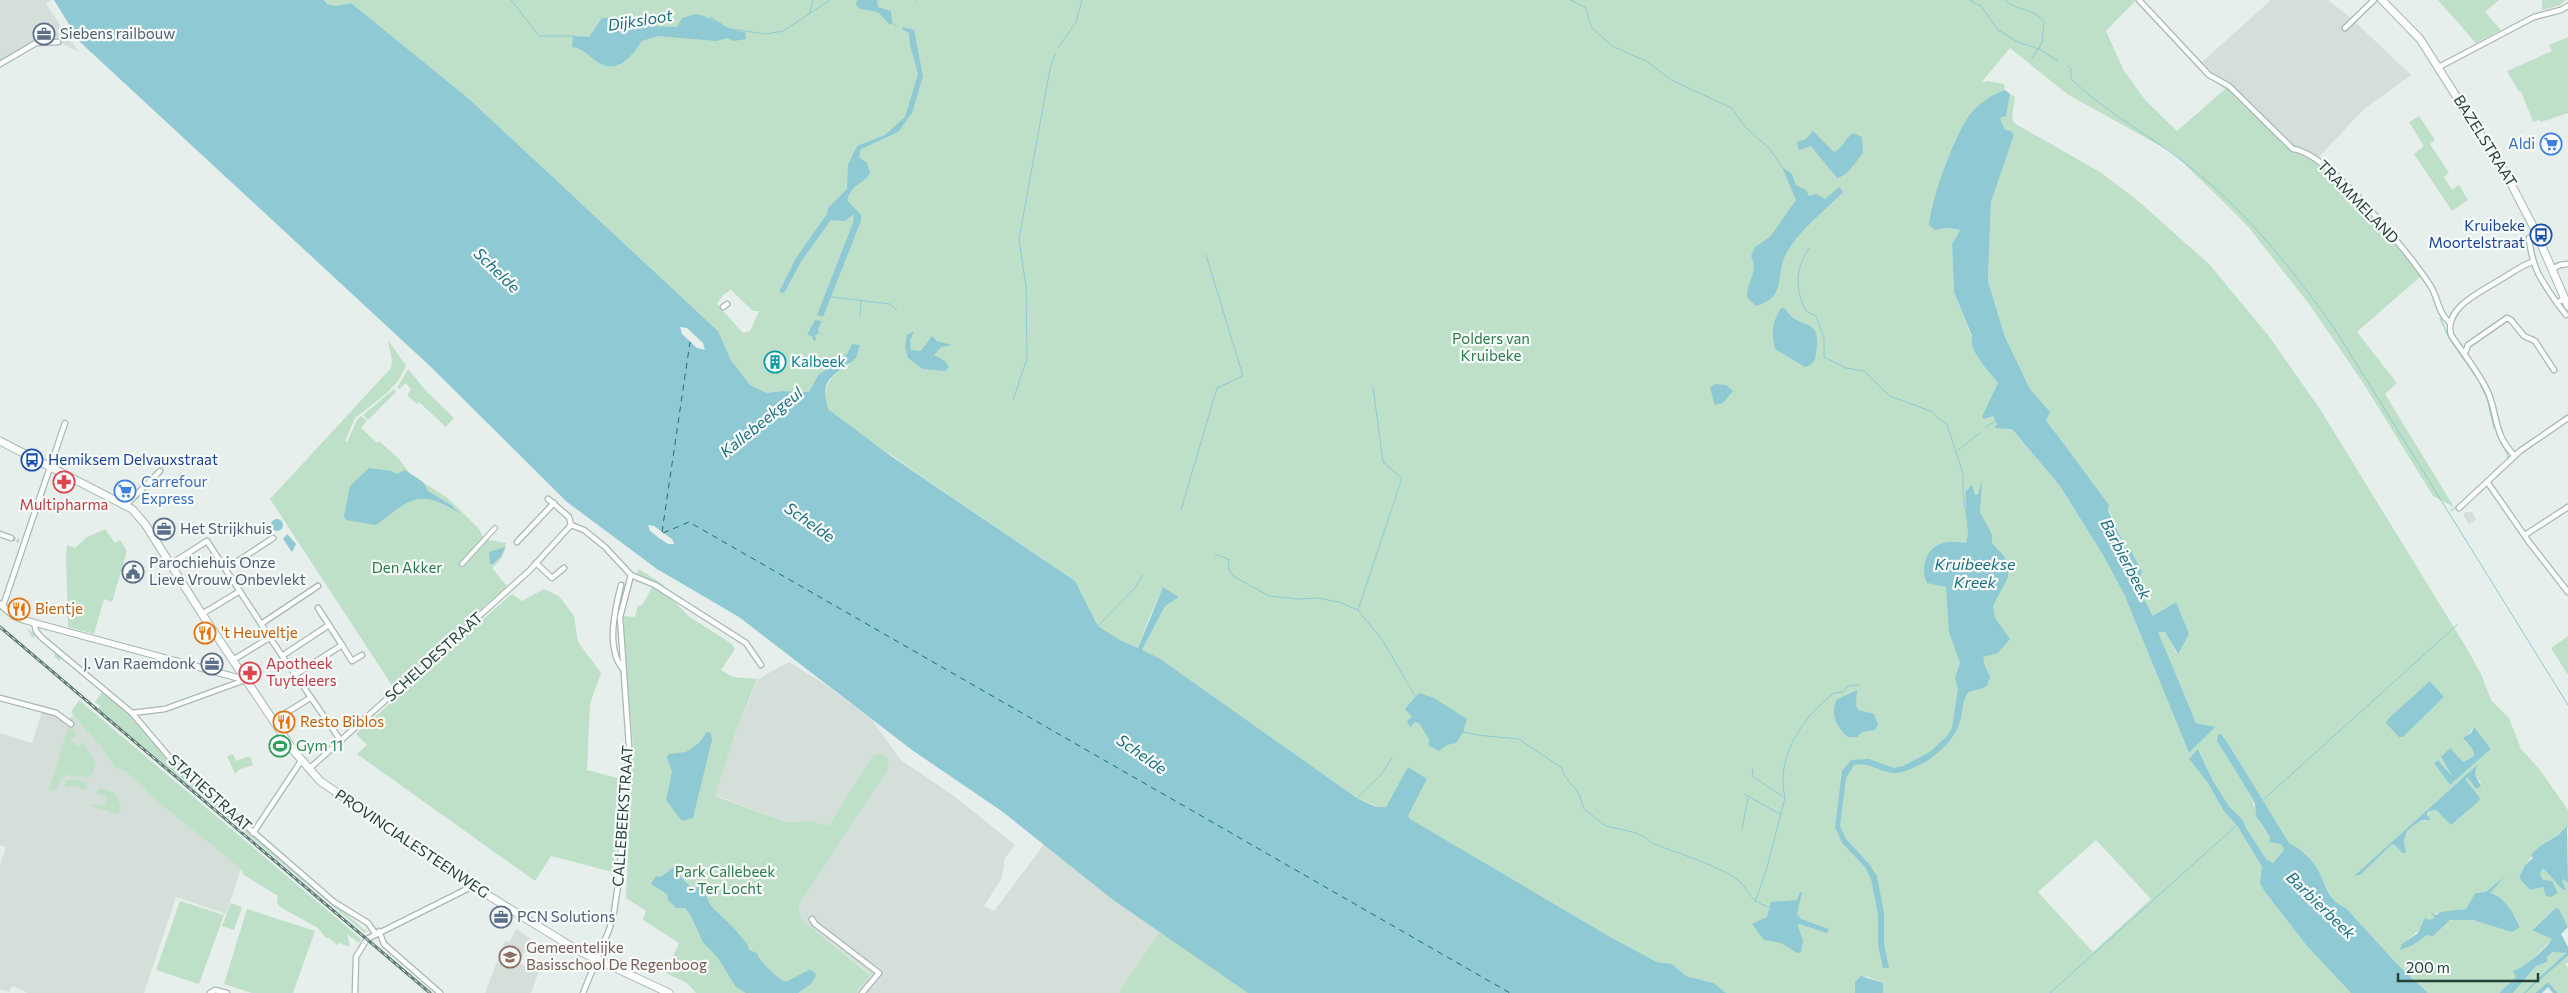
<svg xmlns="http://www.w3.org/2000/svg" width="2568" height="993" viewBox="0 0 2568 993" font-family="Commissioner,sans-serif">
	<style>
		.built { fill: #d4dfda }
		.green { fill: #bfe0c8; fill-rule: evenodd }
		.water { fill: #8ec9d4 }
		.pier { fill: #e6efeb }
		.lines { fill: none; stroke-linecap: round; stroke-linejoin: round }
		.stream { stroke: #8ec9d4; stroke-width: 1 }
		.ferry { stroke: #1c6f80; stroke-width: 1; stroke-dasharray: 6 5; stroke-linecap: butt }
		.minor-tunnel { stroke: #bfccc8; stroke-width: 4.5; stroke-dasharray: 4.5 2; stroke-linecap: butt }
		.pedestrian-casing { stroke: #a8b8b2; stroke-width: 6 }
		.minor-casing { stroke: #a8b8b2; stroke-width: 7 }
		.tertiary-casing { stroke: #a8b8b2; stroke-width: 8 }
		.secondary-casing { stroke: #a4bbb3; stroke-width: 9 }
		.pedestrian { stroke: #fff; stroke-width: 4 }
		.minor { stroke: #fff; stroke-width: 4.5 }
		.tertiary { stroke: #fff; stroke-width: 5.5 }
		.secondary { stroke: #fff; stroke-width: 7 }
		.rail-casing { stroke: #5f7d75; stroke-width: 3 }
		.rail { stroke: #f7fbf9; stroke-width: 1; stroke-dasharray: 4; stroke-linecap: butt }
		.labels { text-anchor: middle; stroke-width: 4.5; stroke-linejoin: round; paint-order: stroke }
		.service-label { font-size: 15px; fill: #4e5e75; stroke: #f7fbf9; text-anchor: start }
		.street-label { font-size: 15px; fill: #24423a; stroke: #f7fbf9 }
		.shop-label { font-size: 15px; fill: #366cbe; stroke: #f7fbf9; text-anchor: end }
		.transit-label { font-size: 15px; fill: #164399; stroke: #f7fbf9; text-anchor: end }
		.park-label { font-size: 15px; fill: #2d7a4b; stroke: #f7fbf9 }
		.culture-label { font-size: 15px; fill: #0d838f; stroke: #f7fbf9; text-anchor: start }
		.health-label { font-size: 15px; fill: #be3a42; stroke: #f7fbf9 }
		.food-label { font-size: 15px; fill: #c56008; stroke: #f7fbf9; text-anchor: start }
		.leisure-label { font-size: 15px; fill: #27864d; stroke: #f7fbf9; text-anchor: start }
		.education-label { font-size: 15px; fill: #785e54; stroke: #f7fbf9; text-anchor: start }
		.water-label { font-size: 16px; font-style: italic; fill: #1c6f80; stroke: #f7fbf9 }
	</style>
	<rect width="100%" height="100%" fill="#e6efeb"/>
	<g class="built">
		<polygon points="0,0 51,0 46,4 78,51 58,42 36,43 0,64"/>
		<polygon points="2271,0 2328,0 2351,18 2411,75 2364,109 2317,159 2293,147 2231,85 2225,90 2211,76 2213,73 2202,62"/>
		<polygon points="2465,512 2472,512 2476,519 2469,525 2463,515"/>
		<polygon points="789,662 823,683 872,720 901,760 954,796 1015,845 1005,858 1002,878 984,906 994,911 1045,843 1161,930 1118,993 855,993 870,974 802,920 798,906 889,768 888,759 872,756 829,825 809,821 786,822 715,795 735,734 758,679"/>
		<polygon points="42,712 57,716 66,722 74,714 101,747 116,769 124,770 158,802 241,869 226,914 176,897 144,993 28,993 12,986 9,992 0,989 0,865 6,847 0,845 0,733 32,743"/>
		<polygon points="516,929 531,939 519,963 539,971 531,993 485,993 505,941 510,942"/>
	</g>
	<g class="green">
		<path d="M 324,0 L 2136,0 L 2106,31 L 2124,71 L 2146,101 L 2177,131 L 2231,84 L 2293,147 L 2302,148 L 2316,158 L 2380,218 L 2421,276 L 2357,332 L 2397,383 L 2385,394 L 2454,507 L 2433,496 L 2362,381 L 2309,304 L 2249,228 L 2230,208 L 2173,153 L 2067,94 L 2010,48 L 1981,83 L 1988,81 L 2004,84 L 2005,90 C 1953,109 1945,174 1929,219 L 1938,230 L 1948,228 L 1960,230 L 1952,244 L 1954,292 L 1981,361 L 1998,383 L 1984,419 L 1993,416 L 1997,424 L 1994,428 L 2011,428 L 2060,486 L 2103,555 L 2124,594 L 2189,753 L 2214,727 L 2196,723 L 2157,632 L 2165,631 L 2177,654 L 2176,602 L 2154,617 C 2145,601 2137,589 2142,572 L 2132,552 L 2127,550 L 2108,508 L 2046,419 L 2049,412 L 2030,389 L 2005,337 L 1988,281 L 1991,202 L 2014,135 L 2005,130 L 2000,118 L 2006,116 L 2010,94 L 2015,97 L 2012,117 L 2014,123 L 2100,172 L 2136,199 L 2210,265 L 2268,335 L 2320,409 L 2466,647 L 2481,674 L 2491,700 L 2509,718 L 2521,749 L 2540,770 L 2568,810 L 2568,827 L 2540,846 L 2525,865 L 2519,878 L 2530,890 L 2543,887 L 2550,897 L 2540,874 L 2543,868 L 2563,889 L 2566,888 L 2561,881 L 2563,878 L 2568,883 L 2568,927 L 2559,909 L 2549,914 L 2532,929 L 2552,939 L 2524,968 L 2516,971 L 2516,977 L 2499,993 L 2428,993 L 2398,965 L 2346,908 L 2335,903 L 2317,869 L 2289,843 L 2222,735 L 2217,741 L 2251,796 L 2259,822 L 2266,832 L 2281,844 L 2284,850 L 2273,864 L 2267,860 L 2246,828 L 2243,820 L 2229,806 L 2213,781 L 2199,750 L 2190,760 L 2208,783 L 2223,810 L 2238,827 L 2262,867 L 2265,892 L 2307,946 L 2351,993 L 1883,993 L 1883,983 L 1866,976 L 1855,989 L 1855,993 L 1726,993 L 1714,983 L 1686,976 L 1672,964 L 1657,962 L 1612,938 L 1409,819 L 1408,816 L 1427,779 L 1408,768 L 1386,807 L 1381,808 L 1357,798 L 1159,658 L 1142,650 L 1165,606 L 1179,597 L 1163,587 L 1149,618 L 1138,648 L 1120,640 L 1098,626 L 1075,581 L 834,416 C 816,395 828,375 850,364 L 852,344 L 847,354 L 818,375 L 809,392 L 782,391 L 767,393 L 750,385 L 731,360 L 718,331 L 468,98 L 351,3 L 336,6 L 327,4 ZM 731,290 L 753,311 L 759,311 L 750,331 L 743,333 L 717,304 L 723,295 ZM 2430,681 L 2444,697 L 2403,737 L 2399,737 ZM 2474,727 L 2491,749 L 2450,785 L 2434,762 L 2438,760 L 2452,776 L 2441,758 L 2450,749 L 2463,762 L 2474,756 L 2473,750 L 2464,740 ZM 2477,765 L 2475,775 L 2481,783 L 2476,789 L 2468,778 L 2465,779 L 2479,801 L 2451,825 L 2436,810 L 2429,811 L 2427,821 L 2421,820 L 2407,831 L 2404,841 L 2406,853 L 2402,853 L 2395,845 L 2392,844 L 2359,874 L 2354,876 ZM 2096,840 L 2151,899 L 2093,952 L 2038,892 ZM 2507,874 L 2489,893 L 2496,894 L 2517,919 L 2520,927 C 2506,926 2460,916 2449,921 C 2437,927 2425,937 2413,945 L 2402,944 C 2415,936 2423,923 2436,918 L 2433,914 L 2466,909 L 2475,893 L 2486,892 Z"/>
		<polygon points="2438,0 2499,0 2485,12 2501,30 2476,43"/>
		<polygon points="2542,0 2566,0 2560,5 2542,10"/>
		<polygon points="2568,37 2568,113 2541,122 2540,120 2533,122 2521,91 2519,92 2507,71 2552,51 2549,45"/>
		<polygon points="2419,116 2435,140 2430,144 2449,173 2444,177 2452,190 2459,185 2468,200 2452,211 2414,154 2424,146 2409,122"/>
		<path d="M 388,340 L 406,366 L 398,381 L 387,393 L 355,418 L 345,441 L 347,442 L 357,420 L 361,416 L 367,421 L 361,428 L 377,443 L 379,441 L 398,458 L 412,476 L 445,496 L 460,510 L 479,529 L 484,539 L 506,543 C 505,555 500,561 492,568 L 507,586 L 393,687 L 270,499 L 391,368 L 392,361 Z"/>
		<polygon points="408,369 426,391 454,418 446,427 419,402 417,404 407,395 411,390 406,383 399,389 397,388"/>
		<polygon points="394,389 396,392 368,420 363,415"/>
		<polygon points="105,529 115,543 120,540 127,551 112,602 104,599 94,634 68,627 66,556 67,545 75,548 87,537"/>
		<polygon points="639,569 664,585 663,587 636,573"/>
		<polygon points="653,586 665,593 690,617 732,644 735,649 721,670 733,677 757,679 735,734 715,796 786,822 809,821 829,825 872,756 881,753 888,759 889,768 798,906 802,920 870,975 855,993 696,993 687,983 666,973 679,943 643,920 646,911 626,898 633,747 624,641 624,616 635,617 638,606 642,605"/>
		<polygon points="544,589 559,596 574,616 578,642 601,673 590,704 587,770 621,779 613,872 551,856 535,881 357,754 367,745 356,734 508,597 512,594 522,601"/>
		<polygon points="27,628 112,698 130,714 174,765 367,932 365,933 98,709 100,706 95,702 102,692 62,658 59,661 54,656 55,653 35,636 32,638"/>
		<polygon points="2568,636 2568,675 2551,648"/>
		<polygon points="79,700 361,939 359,943 347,934 350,947 339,943 337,945 329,938 326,938 318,928 280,907 277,903 278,896 244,875 241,869 158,802 124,770 116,769 101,747 71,712"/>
		<polygon points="69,725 76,734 71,739 78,747 83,742 96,763 91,777 67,775 61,780 55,790 48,792"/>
		<polygon points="233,754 236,761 250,756 253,765 240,769 235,774 227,756"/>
		<polygon points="75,779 87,783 86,790 74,786 65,787 66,781"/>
		<polygon points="100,788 115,793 122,809 116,814 92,806 93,804 104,807 107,797 96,793"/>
		<polygon points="180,901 224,915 199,984 156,970"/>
		<polygon points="231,903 242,907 234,930 222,926"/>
		<polygon points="247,909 315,931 293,993 252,993 224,984"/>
		<polygon points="1161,930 1252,993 1118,993"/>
		<polygon points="2563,951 2565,956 2523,993 2513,993 2536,966 2546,962 2547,957 2554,952"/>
		<polygon points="2568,956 2568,963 2565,963 2568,968 2568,993 2558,993 2548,982 2535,993 2525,993"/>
	</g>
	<g class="water">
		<path d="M 54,0 L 324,0 L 327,4 L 336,6 L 351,3 L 468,98 L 718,331 L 731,360 L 750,385 L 767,393 L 782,391 L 809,392 L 818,375 L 847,354 L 852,344 L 860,345 L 856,358 C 836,375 817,378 829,410 L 891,456 L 1075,581 L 1098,626 L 1120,640 L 1138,648 L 1163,587 L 1179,597 L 1165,606 L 1142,650 L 1159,658 L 1357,798 C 1366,802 1376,809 1386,807 L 1408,767 L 1427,779 L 1408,816 L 1410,819 L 1612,938 L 1657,962 L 1672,964 L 1686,976 L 1714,983 L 1726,993 L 1248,993 L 1112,899 L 1003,812 L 912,750 L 739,617 L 657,569 L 567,502 L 431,367 L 80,42 Z"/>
		<polygon points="857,0 877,0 878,7 891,11 892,23 890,25 878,12 860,9 856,5"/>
		<path d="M 696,14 C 714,17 727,31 745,32 L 746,39 L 734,41 L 727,38 L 716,41 L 658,36 L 642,41 C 631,57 617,76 596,61 C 588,55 582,48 572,47 L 573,36 L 589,37 L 602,18 L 615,17 L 629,29 L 652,26 L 677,27 L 682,18 Z"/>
		<path d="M 903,27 L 914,30 L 923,76 L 912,113 L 898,132 L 861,149 L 859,157 L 867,163 L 870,172 C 864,186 854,180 847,200 L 861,215 L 861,221 L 823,317 L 817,315 L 853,223 L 854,214 L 845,221 L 831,220 L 802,260 L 784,293 L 779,292 L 796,258 L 827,214 L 828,208 L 847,189 L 848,165 L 857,146 L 885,135 L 905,117 L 918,74 L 910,45 L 909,33 L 902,29 Z"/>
		<path d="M 2005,90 L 2010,94 L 2006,116 L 2000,118 L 2005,130 L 2011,131 L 2014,135 L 1991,202 L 1988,281 L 2005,337 L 2030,389 L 2050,412 L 2046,420 L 2109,505 L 2108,510 L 2127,550 L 2132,552 L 2142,572 L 2139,582 L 2148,589 L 2144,599 L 2153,616 L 2176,602 L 2189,634 L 2178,654 L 2165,632 L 2158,632 L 2196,723 L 2215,727 L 2189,753 L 2124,594 L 2103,555 L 2060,486 L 2012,429 L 1994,428 L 1997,424 L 1993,416 L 1984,419 L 1982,417 L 1998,383 C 1990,372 1968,351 1972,336 L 1954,292 L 1952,244 L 1960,230 L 1948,228 L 1935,230 L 1929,225 C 1931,201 1956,128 1973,111 C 1981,102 1993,94 2005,90 Z"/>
		<path d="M 1813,131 L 1834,152 C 1843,149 1845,137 1854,133 L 1862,137 L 1863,153 C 1856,161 1848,176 1837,178 L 1811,146 L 1799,150 L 1797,142 L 1806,139 Z"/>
		<path d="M 1782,167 L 1792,174 L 1796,185 L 1806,190 L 1809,196 L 1816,194 L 1825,199 L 1839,187 L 1843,192 C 1824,212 1798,230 1785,256 C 1775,277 1787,297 1756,306 L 1747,297 C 1747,281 1759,271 1751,256 L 1755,247 L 1770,237 L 1796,200 Z"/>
		<path d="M 1781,308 L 1785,308 C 1798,333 1823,313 1816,353 C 1815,361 1813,365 1805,367 L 1775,349 C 1771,331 1772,323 1781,308 Z"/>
		<polygon points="815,320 822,321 818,329 819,333 815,335 816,340 814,341 812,336 807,335"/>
		<polygon points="914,331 910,341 911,350 921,351 932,336 937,341 952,345 941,347 934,355 945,361 949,367 945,371 923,369 908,358 905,347 907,335"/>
		<polygon points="1715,384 1726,385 1733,391 1723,403 1715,405 1710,388"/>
		<path d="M 369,468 L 391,471 L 397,474 L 405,470 L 423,482 L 428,491 L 451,505 L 459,513 C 418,487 410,500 376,525 L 346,520 L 344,516 L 350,486 Z"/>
		<path d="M 1982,480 L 1980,512 L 1992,535 L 1992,543 L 2004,556 L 2008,566 L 2008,577 L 1993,606 L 1995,618 L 2010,639 L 1998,653 L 1983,657 L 1984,664 L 1990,677 L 1987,686 C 1982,689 1974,690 1969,692 C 1962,697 1963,714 1960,721 C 1953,746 1926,765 1902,772 C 1884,777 1871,761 1854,765 L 1846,778 L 1840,826 L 1846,839 L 1869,864 L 1877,876 L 1884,913 L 1884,944 L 1889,968 L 1883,968 L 1878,945 L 1878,914 L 1871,879 L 1865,867 L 1842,843 L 1835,827 L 1842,771 L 1851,760 L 1869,759 L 1894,768 L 1903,766 L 1930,752 L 1948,735 L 1952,728 L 1958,689 L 1955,678 L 1960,663 L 1949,632 L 1946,587 L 1927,583 C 1921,571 1924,552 1938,545 C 1946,540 1957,542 1966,543 L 1968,535 L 1965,492 L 1972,485 L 1975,495 L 1978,494 Z"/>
		<circle cx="277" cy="525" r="6"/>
		<polygon points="287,534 296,544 292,552 283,539"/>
		<polygon points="505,547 501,556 493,564 490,564 489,552"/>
		<polygon points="2430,681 2444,697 2403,737 2399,737 2386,723 2388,719"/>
		<path d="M 1857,690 L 1856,705 L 1858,710 L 1874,714 L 1878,725 L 1875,730 L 1862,732 L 1857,737 L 1848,737 C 1836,726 1831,716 1836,700 Z"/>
		<polygon points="1419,693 1434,698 1467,719 1463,732 1456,743 1447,745 1439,751 1428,745 1430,741 1419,723 1415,722 1410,727 1407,721 1412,717 1405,709"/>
		<polygon points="2474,727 2491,749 2450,785 2434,763 2438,760 2452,776 2441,757 2450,748 2463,762 2474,756 2473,750 2463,738 2471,733"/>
		<polygon points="707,732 711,733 712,740 693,818 682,821 666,800 672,772 667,757 669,754 686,752 699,743"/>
		<path d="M 2218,734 L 2222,735 L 2230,747 L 2289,843 C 2300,849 2309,856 2316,867 C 2327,884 2326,899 2346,908 L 2398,965 L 2428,993 L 2351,993 L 2307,946 L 2265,892 L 2260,883 L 2262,867 L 2238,827 L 2223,810 L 2208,783 L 2189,759 L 2198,749 L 2213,781 L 2229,806 L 2243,820 L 2246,828 L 2267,860 L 2273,863 L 2284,850 L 2281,844 L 2269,842 L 2270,837 L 2256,816 L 2255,804 L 2251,796 L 2217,741 Z"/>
		<polygon points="2477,765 2475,775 2481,786 2476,789 2468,778 2465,779 2480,798 2479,801 2451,825 2436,810 2429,811 2427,814 2430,820 2421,820 2407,831 2404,841 2406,853 2402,853 2395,845 2392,844 2360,875 2354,876"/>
		<polygon points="2567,826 2568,883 2563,879 2562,881 2566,889 2563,890 2543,868 2540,874 2543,880 2552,881 2558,893 2551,897 2546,896 2543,887 2530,890 2519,878 2525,865 2533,858 2531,855 2540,846 2559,834"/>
		<path d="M 675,866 L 681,877 L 692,888 L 699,887 C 708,892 706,902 714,909 C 722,917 749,941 749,950 L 757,953 C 760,963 777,978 786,982 L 809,970 L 813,971 L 816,975 L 812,983 L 798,993 L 746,993 L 736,987 L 718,958 L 703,942 L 691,916 L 685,908 L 676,908 L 668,900 L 667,894 L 651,884 L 656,876 L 661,877 Z"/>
		<path d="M 2507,874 L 2490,893 C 2503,895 2515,915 2520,927 L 2512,932 L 2473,920 L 2450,920 L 2433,936 L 2427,935 L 2413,945 L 2400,950 L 2402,944 L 2418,933 L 2425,918 L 2429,920 L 2435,918 L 2431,912 L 2436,915 L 2441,912 L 2466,909 L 2475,893 L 2486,892 Z"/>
		<polygon points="1800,892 1802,893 1797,914 1801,919 1829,929 1827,933 1799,924 1798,926 1803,941 1801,952 1797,953 1781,943 1764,940 1752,924 1767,917 1771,902 1797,900"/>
		<path d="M 2556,908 L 2559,909 L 2568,927 L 2561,934 L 2568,947 L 2568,956 L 2525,993 L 2523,993 L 2566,953 L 2553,952 L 2547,957 L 2547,962 L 2536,966 L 2513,993 L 2499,993 L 2516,977 L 2513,971 C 2523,969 2547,948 2552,939 L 2532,930 Z"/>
		<polygon points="1861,976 1883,983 1883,993 1855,993 1855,982"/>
		<polygon points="2548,982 2558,993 2553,993 2548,987 2542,993 2535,993"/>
	</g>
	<g class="pier">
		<polygon points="680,327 687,328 703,343 705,350 697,348 682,334"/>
		<polygon points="648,525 654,526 672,539 674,544 668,544 659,538 650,531"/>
	</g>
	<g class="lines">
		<g class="stream">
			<polyline points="511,0 539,36 574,36"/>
			<polyline points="1570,0 1585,7 1592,28 1612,46 1648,62 1671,80 1732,108 1746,128 1769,148 1782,167"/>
			<polyline points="1970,0 1982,7 1998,30 2018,42 2039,49 2058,61"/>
			<path d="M 2005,0 C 2016,12 2035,7 2044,22 L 2042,43 L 2032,58"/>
			<polyline points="915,1 916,0"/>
			<polyline points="809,14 813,0"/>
			<polyline points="710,17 723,25"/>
			<polyline points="892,23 896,26"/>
			<polyline points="731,29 766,34 783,31 830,0"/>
			<polyline points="1058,48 1076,22 1082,0"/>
			<path d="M 2068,66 L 2071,69 L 2071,79 C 2106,113 2152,136 2190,167 C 2250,215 2295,272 2338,334 L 2568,705"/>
			<path d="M 1809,248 C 1795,269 1795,289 1806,311 L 1816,316 L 1824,338 L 1824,357 L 1846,368 L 1864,371 L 1890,396 L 1933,412 L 1938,418 L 1947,424 L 1963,474 L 1963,495 L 1967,519"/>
			<polyline points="2494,286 2506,279"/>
			<polyline points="832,297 890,304 897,310"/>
			<polyline points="860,316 861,302"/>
			<polyline points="2440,318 2449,338 2478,380"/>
			<polyline points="2453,323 2462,308"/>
			<polyline points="2453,332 2457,340"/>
			<polyline points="2480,384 2487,398 2494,428"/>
			<polyline points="1013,400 1027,358 1026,287 1019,239 1050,69 1055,54"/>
			<polyline points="1986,427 1997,420"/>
			<polyline points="2496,432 2508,456 2507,461"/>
			<polyline points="1958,450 1980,433"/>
			<polyline points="1181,510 1217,388 1243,376 1206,255"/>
			<polyline points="2451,511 2489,477"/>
			<polyline points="1215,554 1228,559 1229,570 1233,576 1269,596 1298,599 1317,598 1339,602 1358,610 1383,641 1415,696"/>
			<polyline points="1358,610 1402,478 1383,462 1373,387"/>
			<polyline points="1098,626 1133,590 1143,575"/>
			<path d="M 1463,732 L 1477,735 L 1519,739 L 1562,768 L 1564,775 L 1579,794 L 1584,809 L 1606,826 L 1633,832 L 1645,837 L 1652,843 C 1676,853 1711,863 1732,876 C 1750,886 1745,900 1769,907"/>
			<polyline points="1753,769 1752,776 1785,798 1766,871 1755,902"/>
			<polyline points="1744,794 1780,814"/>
			<polyline points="1357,798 1381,775 1392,758"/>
			<path d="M 1785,798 C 1775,756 1803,717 1834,693 L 1843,692 L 1848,686 L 1859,685"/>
			<polyline points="2263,800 2457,625"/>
			<polyline points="1742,829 1748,798"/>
			<polyline points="2050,993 2237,825"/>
		</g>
		<g class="ferry">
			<polyline points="662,532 690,342"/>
			<polyline points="663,533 689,522 1510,993"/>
		</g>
		<polyline class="minor-tunnel" points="11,538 19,541"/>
		<g class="pedestrian-casing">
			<polyline id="pedestrian" points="462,564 495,528"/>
		</g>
		<g class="minor-casing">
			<g id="minor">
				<path d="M 2139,0 L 2209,75 L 2229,86 L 2293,149 C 2329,153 2409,253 2430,285 C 2438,297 2438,313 2449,322"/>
				<polyline points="2345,28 2374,0"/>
				<polyline points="0,64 36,43 58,42"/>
				<polyline points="2439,67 2534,17 2561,10 2568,6"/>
				<path d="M 2529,238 C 2532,267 2540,279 2557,303 L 2565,298"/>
				<polyline points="2552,269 2560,265 2568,264"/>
				<polyline points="2557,303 2566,315"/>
				<polyline points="723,307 727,304"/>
				<polyline points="2465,353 2468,345 2507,318 2511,320 2524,336 2535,341 2554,370"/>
				<path d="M 2515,456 C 2493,435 2498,413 2487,390 C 2477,370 2463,353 2451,335 C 2444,308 2479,293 2498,281 C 2509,275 2520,266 2532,262"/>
				<polyline points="2488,483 2529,542 2568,592"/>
				<polyline points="548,499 569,517 571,525"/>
				<polyline points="126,505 160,471"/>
				<polyline points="2459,508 2520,451 2568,418"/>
				<polyline points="571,525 584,530 605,547 631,575 655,585 746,643 761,665"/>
				<polyline points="0,534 11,538"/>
				<polyline points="2525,535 2568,507"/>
				<polyline points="517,542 554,503"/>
				<polyline points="536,563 552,578 564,568"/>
				<polyline points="171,564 207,541 271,639"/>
				<polyline points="226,569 273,538"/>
				<path d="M 621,585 C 615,609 606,647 622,668"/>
				<polyline points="3,606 65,423"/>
				<polyline points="318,608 329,625"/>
				<polyline points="202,614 240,591"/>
				<polyline points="34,623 36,631 42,638 132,713 176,765 334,902 368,923 375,933"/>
				<polyline points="261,624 318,586"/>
				<polyline points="272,641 341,741"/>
				<polyline points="342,645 352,661 362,655"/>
				<polyline points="282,656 329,625 342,645 295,675"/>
				<polyline points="233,660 269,638"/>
				<polyline points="0,698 56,713 71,724"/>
				<polyline points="132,713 165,709 245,680"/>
				<polyline points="273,721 310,698"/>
				<polyline points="309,769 529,571 571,525"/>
				<polyline points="253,833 301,761"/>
				<polyline points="812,919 815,924 879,973 862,993"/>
				<polyline points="379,931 384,944 440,993"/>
				<polyline points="210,993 215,990 227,993"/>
				<polyline points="355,993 356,957 367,939 473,886"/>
				<polyline points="583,993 609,930 614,912 619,878 629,746 620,617 631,575"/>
			</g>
		</g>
		<g class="tertiary-casing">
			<polyline id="tertiary" points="0,604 14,616 24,620 246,680"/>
		</g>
		<g class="secondary-casing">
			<g id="secondary">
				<polyline points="2382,0 2420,39 2508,178 2534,228 2568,306"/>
				<polyline points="0,441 132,509 145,524 202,614 293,750 320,781 473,886 577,950 669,993"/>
			</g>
		</g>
		<use href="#pedestrian" class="pedestrian"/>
		<use href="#minor" class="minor"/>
		<use href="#tertiary" class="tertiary"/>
		<use href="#secondary" class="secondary"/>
		<g class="rail-casing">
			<polyline id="rail" points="0,627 430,993"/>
		</g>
		<use href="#rail" class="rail"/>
	</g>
	<defs>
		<g id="office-ring" transform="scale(1.125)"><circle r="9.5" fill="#f7fbf9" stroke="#5c6f8a" stroke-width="1.5"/><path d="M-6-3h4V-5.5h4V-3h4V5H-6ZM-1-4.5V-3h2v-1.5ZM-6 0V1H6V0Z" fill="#5c6f8a"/></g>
		<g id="supermarket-ring" transform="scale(1.125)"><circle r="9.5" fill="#f7fbf9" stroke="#3f7fe0" stroke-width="1.5"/><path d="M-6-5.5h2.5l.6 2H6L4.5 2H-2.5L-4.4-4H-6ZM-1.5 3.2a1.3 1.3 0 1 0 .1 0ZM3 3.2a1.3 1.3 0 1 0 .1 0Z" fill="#3f7fe0"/></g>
		<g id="bus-ring" transform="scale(1.125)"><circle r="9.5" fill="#f7fbf9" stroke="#1a4fb4" stroke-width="1.5"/><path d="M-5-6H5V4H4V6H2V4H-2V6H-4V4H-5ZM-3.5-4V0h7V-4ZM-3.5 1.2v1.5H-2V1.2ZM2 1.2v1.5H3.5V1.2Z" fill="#1a4fb4"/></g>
		<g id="building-ring" transform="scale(1.125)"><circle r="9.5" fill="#f7fbf9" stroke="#0f9aa8" stroke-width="1.5"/><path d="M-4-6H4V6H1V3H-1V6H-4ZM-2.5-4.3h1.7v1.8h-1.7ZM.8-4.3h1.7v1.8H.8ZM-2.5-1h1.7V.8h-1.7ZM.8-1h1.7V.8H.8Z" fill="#0f9aa8"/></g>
		<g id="pharmacy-ring" transform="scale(1.125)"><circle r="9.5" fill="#f7fbf9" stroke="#e0444e" stroke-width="1.5"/><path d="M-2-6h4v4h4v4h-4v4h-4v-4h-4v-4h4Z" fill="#e0444e"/></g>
		<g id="civic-ring" transform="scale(1.125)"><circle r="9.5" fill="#f7fbf9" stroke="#5c6f8a" stroke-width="1.5"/><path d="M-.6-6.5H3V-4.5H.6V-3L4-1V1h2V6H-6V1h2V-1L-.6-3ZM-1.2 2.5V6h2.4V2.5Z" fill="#5c6f8a"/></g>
		<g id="restaurant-ring" transform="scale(1.125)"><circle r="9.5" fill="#f7fbf9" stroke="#e8710a" stroke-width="1.5"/><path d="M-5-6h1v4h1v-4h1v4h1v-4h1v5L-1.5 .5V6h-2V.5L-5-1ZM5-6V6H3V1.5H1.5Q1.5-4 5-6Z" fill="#e8710a"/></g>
		<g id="stadium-ring" transform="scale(1.125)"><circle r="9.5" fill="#f7fbf9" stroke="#2e9e5b" stroke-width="1.5"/><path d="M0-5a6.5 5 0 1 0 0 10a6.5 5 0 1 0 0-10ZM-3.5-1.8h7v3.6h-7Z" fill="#2e9e5b"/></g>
		<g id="school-ring" transform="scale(1.125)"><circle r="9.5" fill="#f7fbf9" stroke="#8d6e63" stroke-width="1.5"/><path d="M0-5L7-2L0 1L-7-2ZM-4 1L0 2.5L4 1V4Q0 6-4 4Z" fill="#8d6e63"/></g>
	</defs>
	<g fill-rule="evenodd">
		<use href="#office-ring" x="44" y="34"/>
		<use href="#supermarket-ring" x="2551" y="144"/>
		<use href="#bus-ring" x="2541" y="235"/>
		<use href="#building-ring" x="775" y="362"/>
		<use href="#bus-ring" x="32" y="460"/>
		<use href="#pharmacy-ring" x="64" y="482"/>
		<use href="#supermarket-ring" x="125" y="491"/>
		<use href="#office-ring" x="164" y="529"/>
		<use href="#civic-ring" x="133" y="572"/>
		<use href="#restaurant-ring" x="19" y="609"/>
		<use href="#restaurant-ring" x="205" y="633"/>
		<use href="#office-ring" x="212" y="664"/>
		<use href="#pharmacy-ring" x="250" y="673"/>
		<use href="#restaurant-ring" x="284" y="722"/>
		<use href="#stadium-ring" x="280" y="746"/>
		<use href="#office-ring" x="501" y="917"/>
		<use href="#school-ring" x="510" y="957"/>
	</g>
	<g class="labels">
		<g class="service-label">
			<text x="60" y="39">Siebens railbouw</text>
			<text x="180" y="534">Het Strijkhuis</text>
			<text x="149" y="568">Parochiehuis Onze<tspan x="149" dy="17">Lieve Vrouw Onbevlekt</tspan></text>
			<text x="196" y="669" text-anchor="end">J. Van Raemdonk</text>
			<text x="517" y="922">PCN Solutions</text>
		</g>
		<g class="street-label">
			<text transform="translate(2485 141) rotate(58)" y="5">BAZELSTRAAT</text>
			<text transform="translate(2358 202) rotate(46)" y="5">TRAMMELAND</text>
			<text transform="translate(434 657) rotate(-42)" y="5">SCHELDESTRAAT</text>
			<text transform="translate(210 793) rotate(42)" y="5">STATIESTRAAT</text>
			<text transform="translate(623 816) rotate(-86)" y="5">CALLEBEEKSTRAAT</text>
			<text transform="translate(412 844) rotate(34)" y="5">PROVINCIALESTEENWEG</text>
		</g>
		<g class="shop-label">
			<text x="2535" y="149">Aldi</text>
			<text x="141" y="487" text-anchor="start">Carrefour<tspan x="141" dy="17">Express</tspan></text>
		</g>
		<g class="transit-label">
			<text x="2525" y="231">Kruibeke<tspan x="2525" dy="17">Moortelstraat</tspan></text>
			<text x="48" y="465" text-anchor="start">Hemiksem Delvauxstraat</text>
		</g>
		<g class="park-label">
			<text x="1491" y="344">Polders van<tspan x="1491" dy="17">Kruibeke</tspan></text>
			<text x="407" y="573">Den Akker</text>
			<text x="725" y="877">Park Callebeek<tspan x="725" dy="17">- Ter Locht</tspan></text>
		</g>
		<g class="culture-label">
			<text x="791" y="367">Kalbeek</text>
		</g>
		<g class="health-label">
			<text x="64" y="510">Multipharma</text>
			<text x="266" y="669" text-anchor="start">Apotheek<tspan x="266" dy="17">Tuyteleers</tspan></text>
		</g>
		<g class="food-label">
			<text x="35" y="614">Bientje</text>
			<text x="221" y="638">'t Heuveltje</text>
			<text x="300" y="727">Resto Biblos</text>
		</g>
		<g class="leisure-label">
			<text x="296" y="751">Gym 11</text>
		</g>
		<g class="education-label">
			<text x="526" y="953">Gemeentelijke<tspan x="526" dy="17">Basisschool De Regenboog</tspan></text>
		</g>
		<g class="water-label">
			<text transform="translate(640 20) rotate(-9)" y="6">Dijksloot</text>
			<text transform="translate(497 270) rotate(44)" y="6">Schelde</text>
			<text transform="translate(761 422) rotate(-39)" y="6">Kallebeekgeul</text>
			<text transform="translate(810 522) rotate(35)" y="6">Schelde</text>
			<text transform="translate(2126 559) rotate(62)" y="6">Barbierbeek</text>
			<text x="1975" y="570">Kruibeekse<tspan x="1975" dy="18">Kreek</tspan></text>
			<text transform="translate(1142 754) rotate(35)" y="6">Schelde</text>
			<text transform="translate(2321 905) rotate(44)" y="6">Barbierbeek</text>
		</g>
	</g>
	<path d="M2398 973v8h140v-8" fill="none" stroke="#24423a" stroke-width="2.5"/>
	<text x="2406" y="973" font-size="15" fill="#24423a" stroke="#f7fbf9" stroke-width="4" paint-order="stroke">200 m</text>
</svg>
